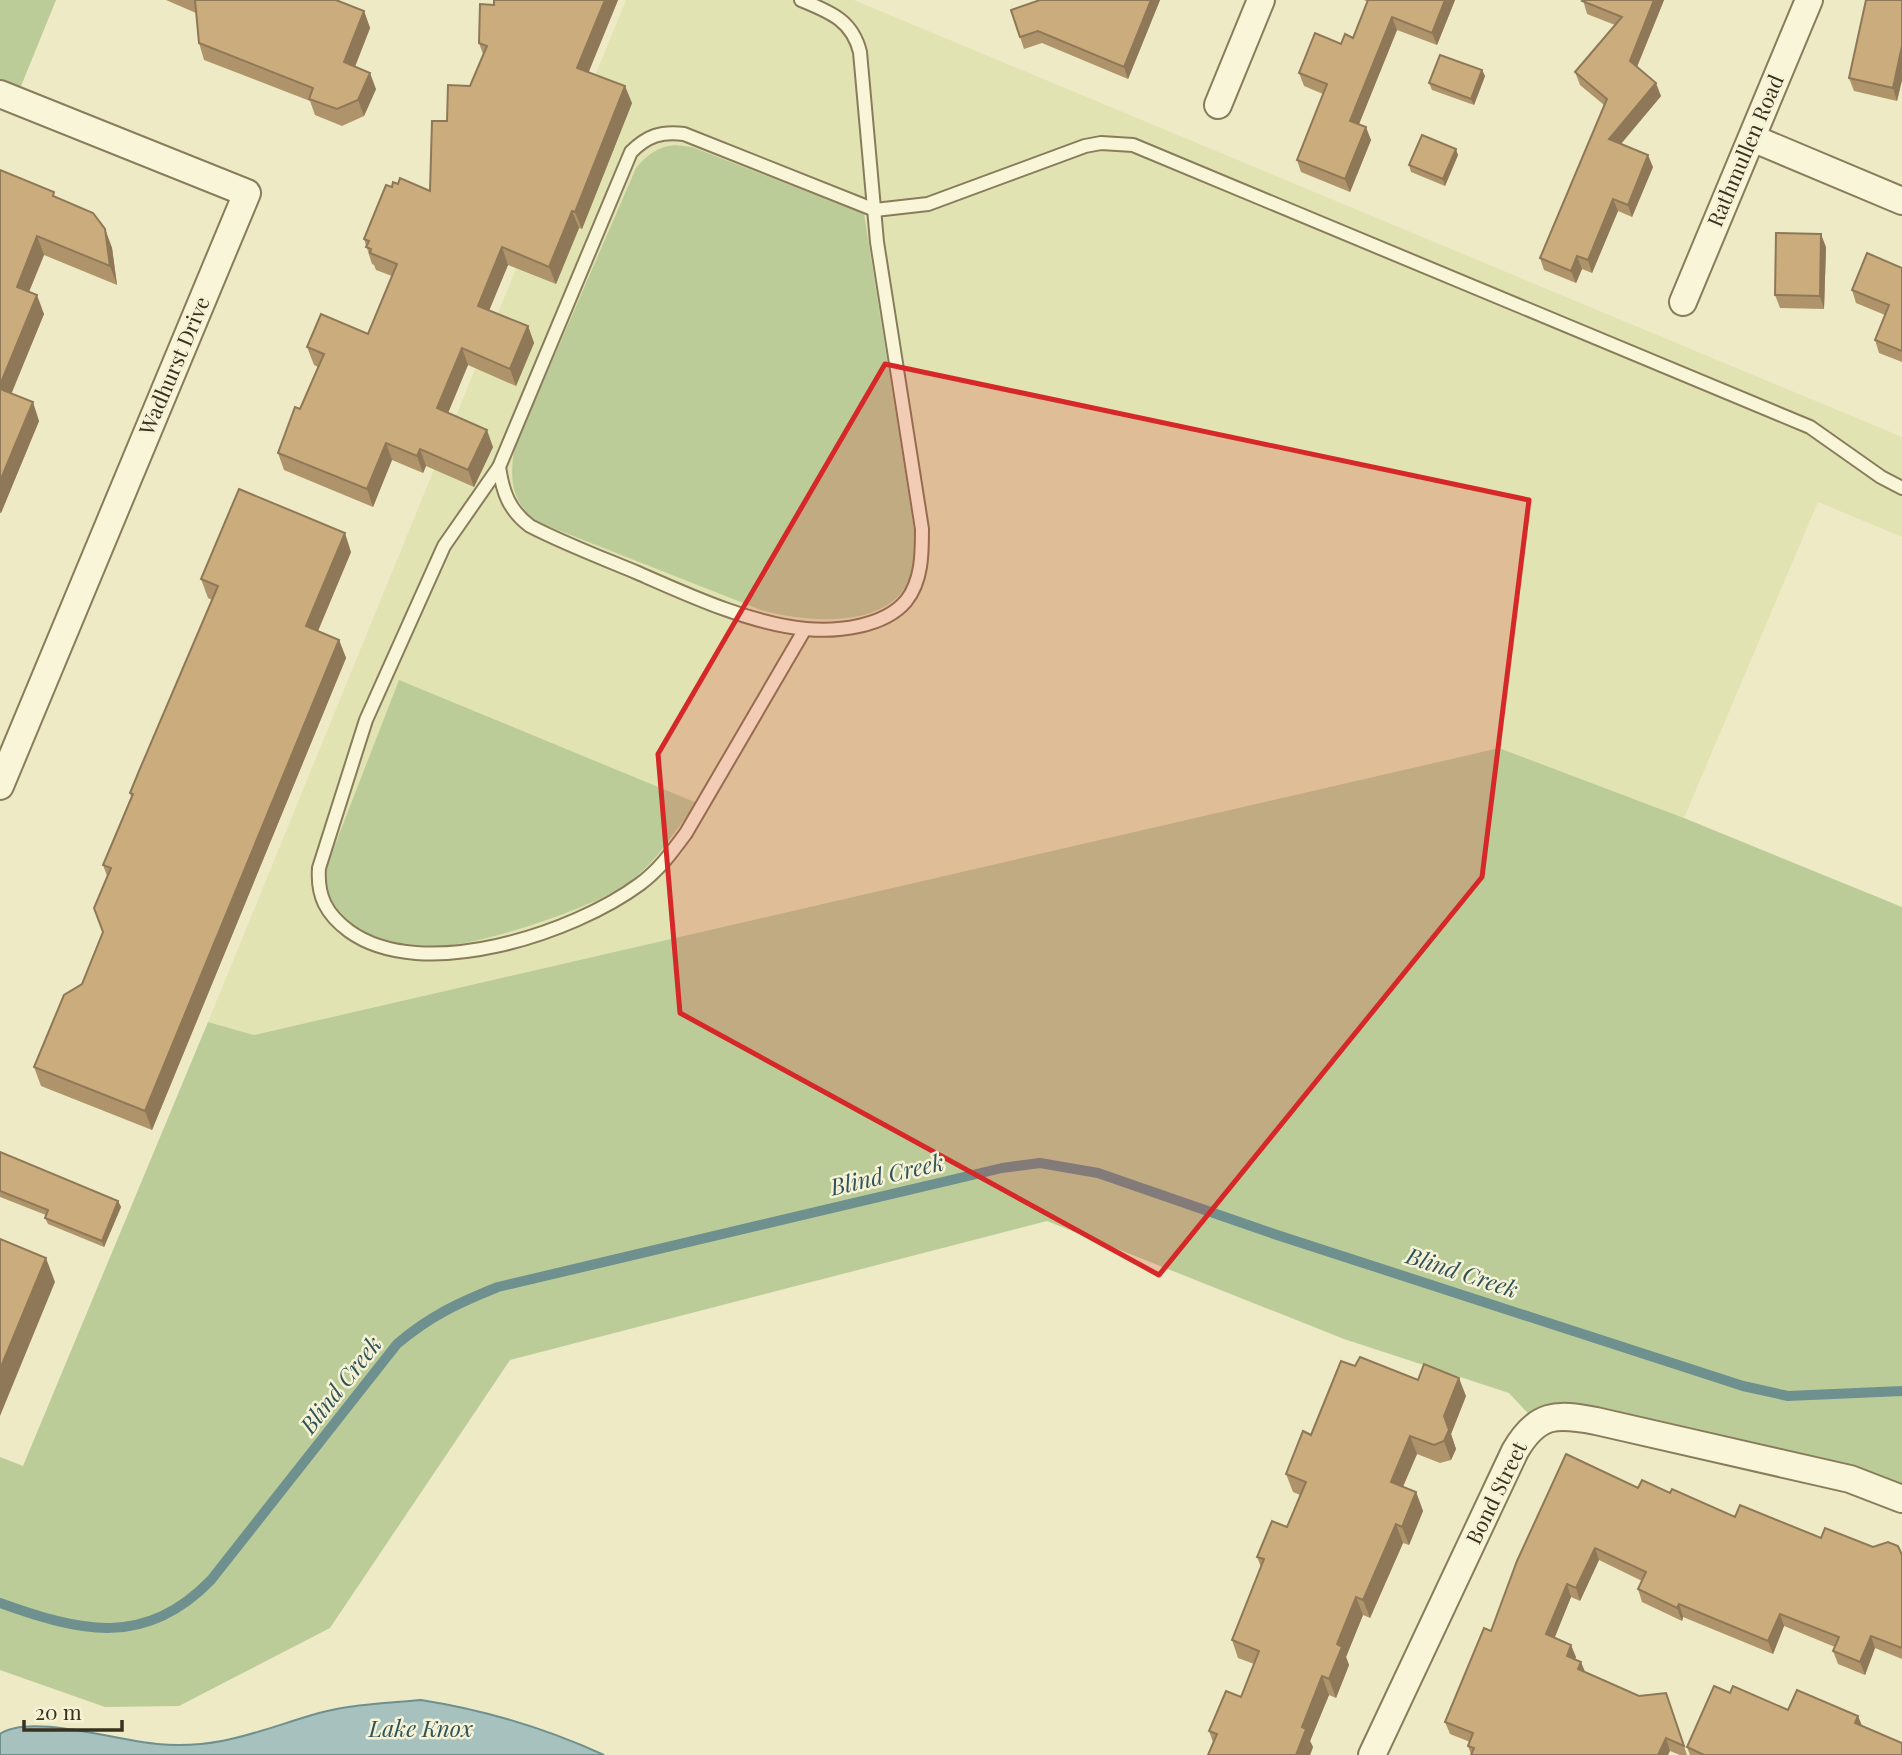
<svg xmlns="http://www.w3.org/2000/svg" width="1902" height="1755" viewBox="0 0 1902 1755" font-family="'Playfair Display',serif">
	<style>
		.farmland { fill: #e2e3b3 }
		.green { fill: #bccc99 }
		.water { fill: #a7c1bf; stroke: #6e908e; stroke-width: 2 }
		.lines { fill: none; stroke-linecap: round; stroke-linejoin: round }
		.stream { stroke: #6e908e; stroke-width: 10 }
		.service-casing { stroke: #897c5b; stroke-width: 16 }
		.minor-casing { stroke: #897c5b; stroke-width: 30 }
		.service { stroke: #f9f5d9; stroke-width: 12 }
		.minor { stroke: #f9f5d9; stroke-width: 26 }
		.wall { fill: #af946b }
		.shaded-wall { fill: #8e7857 }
		.building { fill: #cbac7c; stroke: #8e7857; stroke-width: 2 }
		.marked { fill: #d62828; fill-opacity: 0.2; stroke: #d62828; stroke-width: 5; stroke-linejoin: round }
		.labels { text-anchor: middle; stroke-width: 5; stroke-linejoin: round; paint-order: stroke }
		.street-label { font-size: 21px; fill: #39311f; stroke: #f5f2d5 }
		.water-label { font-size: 23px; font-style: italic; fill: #2f5359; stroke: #f5f2d5 }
	</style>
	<rect width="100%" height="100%" fill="#eeeac5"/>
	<polygon class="farmland" points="626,0 854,0 1902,437 1902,537 1818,502 1684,818 1499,748 254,1035 208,1022"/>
	<g class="green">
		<polygon points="0,0 56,0 15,101 0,95"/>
		<path d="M 675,145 L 692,147 L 864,214 L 915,535 C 914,544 915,554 914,562 C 904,633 809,623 761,610 L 535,521 C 511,498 510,482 514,449 L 636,168 C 647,155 657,147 675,145 Z"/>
		<path d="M 399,680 L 697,803 C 673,833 653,869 619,889 C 581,911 479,946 437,946 C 402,946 352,937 331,905 C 324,894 325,880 326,868 Z"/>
		<polygon points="1499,748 1684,818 1902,907 1902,1499 1850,1479 1537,1423 1509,1393 1344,1339 1047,1221 510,1360 330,1628 179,1706 105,1707 0,1670 0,1457 23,1466 208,1022 254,1035"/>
	</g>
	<path class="water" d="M 421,1700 C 485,1710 545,1728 604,1755 L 0,1755 L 0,1734 C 30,1713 118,1741 157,1744 C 221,1750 262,1729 319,1713 C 352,1704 387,1703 421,1700 Z"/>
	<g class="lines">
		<path class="stream" d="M 0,1603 C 81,1632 145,1648 211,1580 L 397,1344 C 430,1316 458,1303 498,1287 L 1002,1168 L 1040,1163 L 1098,1173 L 1274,1234 L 1743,1386 L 1788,1396 L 1902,1391"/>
		<g class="service-casing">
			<g id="service">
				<path d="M 499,467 C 503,493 509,510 530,526 C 565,544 602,558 638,573 C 688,595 751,624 806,629 C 837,632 884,627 906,601 C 922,581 922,554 922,529 L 877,242 L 860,52 C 852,20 830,12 801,0"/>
				<path d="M 805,629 L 686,833 C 672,852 659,870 640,884 C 574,933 422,984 349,931 C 326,914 317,896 319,868 L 366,720 L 444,546 L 499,467 L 631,152 C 647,136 661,131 684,134 L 875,210 L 928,204 L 1085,146 L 1101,143 L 1133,145 L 1810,427 L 1881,477 L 1902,488"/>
			</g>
		</g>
		<g class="minor-casing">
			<g id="minor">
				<polyline points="0,94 247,193 0,786"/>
				<polyline points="1218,105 1261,0"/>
				<polyline points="1752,138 1902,201"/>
				<polyline points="1683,302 1809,0"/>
				<path d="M 1372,1755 L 1515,1451 C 1537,1413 1556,1413 1596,1421 L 1850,1479 L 1902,1499"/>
			</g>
		</g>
		<use href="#service" class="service"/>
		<use href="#minor" class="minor"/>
	</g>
	<g class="wall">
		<polygon points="166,0 336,0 364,11 370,28 355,67 376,89 364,116 342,126 315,115 310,101 204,60 199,43 196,13"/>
		<polygon points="618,0 588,73 632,103 582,229 579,228 556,284 508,265 489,310 528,326 534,343 516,386 468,365 448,413 493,447 474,487 426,466 423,473 392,460 373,507 284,470 278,453 300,409 318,367 314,365 307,347 368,334 392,276 376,270 374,265 372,264 364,239 392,187 398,184 430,191 447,121 470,86 483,54 479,43 494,5"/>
		<polygon points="1160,0 1128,79 1042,43 1024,49 1011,10"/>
		<polygon points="1364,0 1455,0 1437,45 1397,30 1359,124 1371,140 1350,192 1301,172 1297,160 1323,94 1304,86 1299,73 1341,44 1353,38 1368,2"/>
		<polygon points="1583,0 1664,0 1637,67 1661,96 1621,144 1653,167 1632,217 1618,211 1592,273 1582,269 1576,283 1544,270 1540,258 1604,105 1580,85 1575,72 1615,25 1587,14"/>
		<polygon points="1902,0 1902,80 1897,101 1854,91 1849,78"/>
		<polygon points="1482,70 1485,76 1474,105 1432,90 1429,83"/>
		<polygon points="1458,155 1445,186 1411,172 1409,165"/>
		<polygon points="0,170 56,198 105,229 112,248 117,285 44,255 29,292 44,314 11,393 39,421 1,513 0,513"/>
		<polygon points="1826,247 1824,309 1780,308 1775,295"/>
		<polygon points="1902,268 1902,362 1879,353 1875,340 1885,315 1856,303 1852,290"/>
		<polygon points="351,552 318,631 339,640 346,658 152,1130 41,1086 34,1067 82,984 103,933 107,876 103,865 131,797 130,793 212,600 208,598 201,579"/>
		<polygon points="0,1152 118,1201 121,1207 104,1247 48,1224 45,1218 46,1215 0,1197"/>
		<polygon points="1355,1366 1418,1380 1466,1396 1451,1434 1456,1449 1451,1460 1440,1463 1417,1454 1403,1487 1416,1492 1423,1511 1409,1545 1403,1543 1370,1618 1363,1615 1346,1657 1349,1665 1336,1698 1329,1695 1310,1741 1313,1747 1310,1755 1208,1755 1213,1742 1209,1731 1241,1697 1254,1664 1238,1658 1232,1640 1261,1567 1257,1557 1287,1527 1300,1495 1293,1492 1286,1474"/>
		<polygon points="1638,1488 1670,1493 1735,1517 1821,1538 1873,1547 1902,1555 1902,1659 1875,1648 1865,1675 1838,1664 1833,1651 1835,1647 1784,1626 1773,1654 1683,1617 1682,1621 1642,1602 1638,1589 1642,1581 1599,1560 1580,1601 1571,1597 1554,1638 1576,1657 1575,1659 1585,1672 1639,1696 1666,1693 1687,1755 1680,1755 1670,1751 1471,1754 1468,1746 1470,1742 1450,1734 1445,1722 1491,1631"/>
		<polygon points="1730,1693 1788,1710 1862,1726 1902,1755 1690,1755 1687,1747"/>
	</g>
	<g class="shaded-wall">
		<polygon points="605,0 618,0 583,86 577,68"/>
		<polygon points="1151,0 1160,0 1128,79 1124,67"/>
		<polygon points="1445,0 1455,0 1437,45 1432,33"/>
		<polygon points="1654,0 1664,0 1634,74 1630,61"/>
		<polygon points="364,11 370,28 350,79 344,62"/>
		<polygon points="1392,17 1397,30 1355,134 1350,121"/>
		<polygon points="1902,46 1902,80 1897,101 1893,88"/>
		<polygon points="1482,70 1485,76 1474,105 1471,99"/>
		<polygon points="370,73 376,89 364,116 358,100"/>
		<polygon points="1656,83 1661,96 1614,152 1609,139"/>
		<polygon points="625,86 632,103 582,229 575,212"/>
		<polygon points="1366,127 1371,140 1350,192 1345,179"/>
		<polygon points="1456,149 1458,155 1445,186 1443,179"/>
		<polygon points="1648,155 1653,167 1632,217 1628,205"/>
		<polygon points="1613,199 1618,211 1592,273 1588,260"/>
		<polygon points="572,211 579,228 556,284 549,267"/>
		<polygon points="105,229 112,248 117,285 110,266"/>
		<polygon points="1821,234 1826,247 1824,309 1820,296"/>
		<polygon points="37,236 44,255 23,306 17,287"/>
		<polygon points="502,247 508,265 484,323 478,306"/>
		<polygon points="1577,256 1582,269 1576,283 1571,271"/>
		<polygon points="37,295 44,314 6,407 0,392 0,385"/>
		<polygon points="528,326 534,343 516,386 510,369"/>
		<polygon points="462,348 468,365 443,425 437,408"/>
		<polygon points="33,402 39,421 1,513 0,510 0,481"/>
		<polygon points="487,430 493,447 474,487 468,470"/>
		<polygon points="386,443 392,460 373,507 367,489"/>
		<polygon points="420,449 426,466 423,473 417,456"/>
		<polygon points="345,533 351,552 312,645 306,626"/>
		<polygon points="339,640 346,658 152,1130 145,1111"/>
		<polygon points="118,1201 121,1207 104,1247 102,1241"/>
		<polygon points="46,1258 55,1282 0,1416 0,1369"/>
		<polygon points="1459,1378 1466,1396 1451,1434 1456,1449 1451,1460 1444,1441 1444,1416"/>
		<polygon points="1410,1436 1417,1454 1397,1500 1391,1482"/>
		<polygon points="1416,1492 1423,1511 1409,1545 1402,1527"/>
		<polygon points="1396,1524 1403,1543 1370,1618 1363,1600"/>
		<polygon points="1595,1548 1599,1560 1580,1601 1576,1588"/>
		<polygon points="1567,1584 1571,1597 1551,1647 1546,1634"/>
		<polygon points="1356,1597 1363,1615 1346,1657 1349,1665 1336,1698 1329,1679 1337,1644"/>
		<polygon points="1679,1604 1683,1617 1682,1621 1677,1608"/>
		<polygon points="1780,1614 1784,1626 1773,1654 1768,1641"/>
		<polygon points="1871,1636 1875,1648 1865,1675 1860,1662"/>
		<polygon points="1571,1645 1576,1657 1571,1668 1567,1656"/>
		<polygon points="1581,1662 1586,1674 1578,1669"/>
		<polygon points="1322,1676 1329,1695 1310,1741 1313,1747 1310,1755 1296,1755 1302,1727"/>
		<polygon points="1858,1716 1863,1728 1855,1723"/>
		<polygon points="1666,1738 1670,1751 1668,1755 1658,1755"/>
	</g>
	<g class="building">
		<polygon points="195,0 336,0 364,11 344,62 370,73 358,100 337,109 309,99 313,88 199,43"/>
		<polygon points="494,0 605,0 577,68 625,86 575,212 572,211 549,267 502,247 478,306 528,326 510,369 462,348 437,408 487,430 468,470 420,449 417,456 386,443 367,489 278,453 295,407 300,409 324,354 307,347 321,314 368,334 397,264 370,253 371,249 366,247 369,241 364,239 386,185 392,187 393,182 398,184 400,178 430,191 432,121 447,121 448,85 470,86 487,46 479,43 480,4 494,5"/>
		<polygon points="1040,0 1151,0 1124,67 1038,31 1020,37 1011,10"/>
		<polygon points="1368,0 1445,0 1432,33 1392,17 1350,121 1366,127 1345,179 1297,160 1327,84 1299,73 1315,33 1341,44 1345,34 1353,38"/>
		<polygon points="1583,0 1654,0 1630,61 1656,83 1609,139 1648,155 1628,205 1613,199 1588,260 1577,256 1571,271 1540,258 1607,99 1575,72 1622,17 1582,1"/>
		<polygon points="1866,0 1902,0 1902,46 1893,88 1849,78"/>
		<polygon points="1440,55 1482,70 1471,99 1429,83"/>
		<polygon points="1422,135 1456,149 1443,179 1409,165"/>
		<polygon points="0,170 54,192 53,196 93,213 105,229 110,266 37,236 17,287 37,295 0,385"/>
		<polygon points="1776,233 1821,234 1820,296 1775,295"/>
		<polygon points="1867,253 1902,268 1902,351 1875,340 1889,305 1852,290"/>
		<polygon points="0,389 33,402 0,481"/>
		<polygon points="239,489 345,533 306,626 339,640 145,1111 34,1067 64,995 82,984 103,932 94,908 111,868 103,865 133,794 130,793 139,771 218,586 201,579"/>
		<polygon points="0,1152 118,1201 102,1241 45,1218 48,1210 0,1191"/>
		<polygon points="0,1239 46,1258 0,1369"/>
		<polygon points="1360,1357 1418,1380 1424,1364 1459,1378 1444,1416 1449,1430 1444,1441 1434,1445 1410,1436 1391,1482 1416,1492 1402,1527 1396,1524 1363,1600 1356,1597 1337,1644 1342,1647 1329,1679 1322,1676 1302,1727 1306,1729 1296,1755 1208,1755 1217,1734 1209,1731 1226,1691 1241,1697 1259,1651 1232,1640 1264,1559 1257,1557 1272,1521 1287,1527 1306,1482 1286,1474 1303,1431 1311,1435 1341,1361 1355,1366"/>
		<polygon points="1566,1454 1638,1488 1642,1480 1670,1493 1672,1489 1735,1517 1740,1505 1821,1538 1825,1528 1873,1547 1888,1542 1898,1546 1902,1555 1902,1648 1871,1636 1860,1662 1833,1651 1839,1637 1780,1614 1768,1641 1679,1604 1677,1608 1638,1589 1646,1572 1595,1548 1576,1588 1567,1584 1546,1634 1571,1645 1567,1656 1581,1662 1578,1669 1639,1696 1666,1693 1684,1746 1666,1738 1658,1755 1471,1755 1474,1748 1468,1746 1473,1733 1445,1722 1484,1628 1491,1631 1517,1561"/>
		<polygon points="1714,1686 1730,1693 1733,1686 1788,1710 1797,1690 1858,1716 1855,1723 1902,1743 1902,1755 1704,1755 1687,1747"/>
	</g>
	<path class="marked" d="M 885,364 L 1529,500 L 1482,877 L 1159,1275 L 680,1013 L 658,754 Z"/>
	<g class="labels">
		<g class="street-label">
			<text transform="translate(1746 151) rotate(-67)" y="7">Rathmullen Road</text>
			<text transform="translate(175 366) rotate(-67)" y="7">Wadhurst Drive</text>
			<text transform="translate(1497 1493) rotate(-64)" y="7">Bond Street</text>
		</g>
		<g class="water-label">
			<text transform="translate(887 1175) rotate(-13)" y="8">Blind Creek</text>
			<text transform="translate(1462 1273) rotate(18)" y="8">Blind Creek</text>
			<text transform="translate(341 1385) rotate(-52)" y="8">Blind Creek</text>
			<text x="421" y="1737">Lake Knox</text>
		</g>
	</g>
	<path d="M24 1720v10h98v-10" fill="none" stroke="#39311f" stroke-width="3.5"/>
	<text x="35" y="1720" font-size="21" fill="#39311f" stroke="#f5f2d5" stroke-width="5" paint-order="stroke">20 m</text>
</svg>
